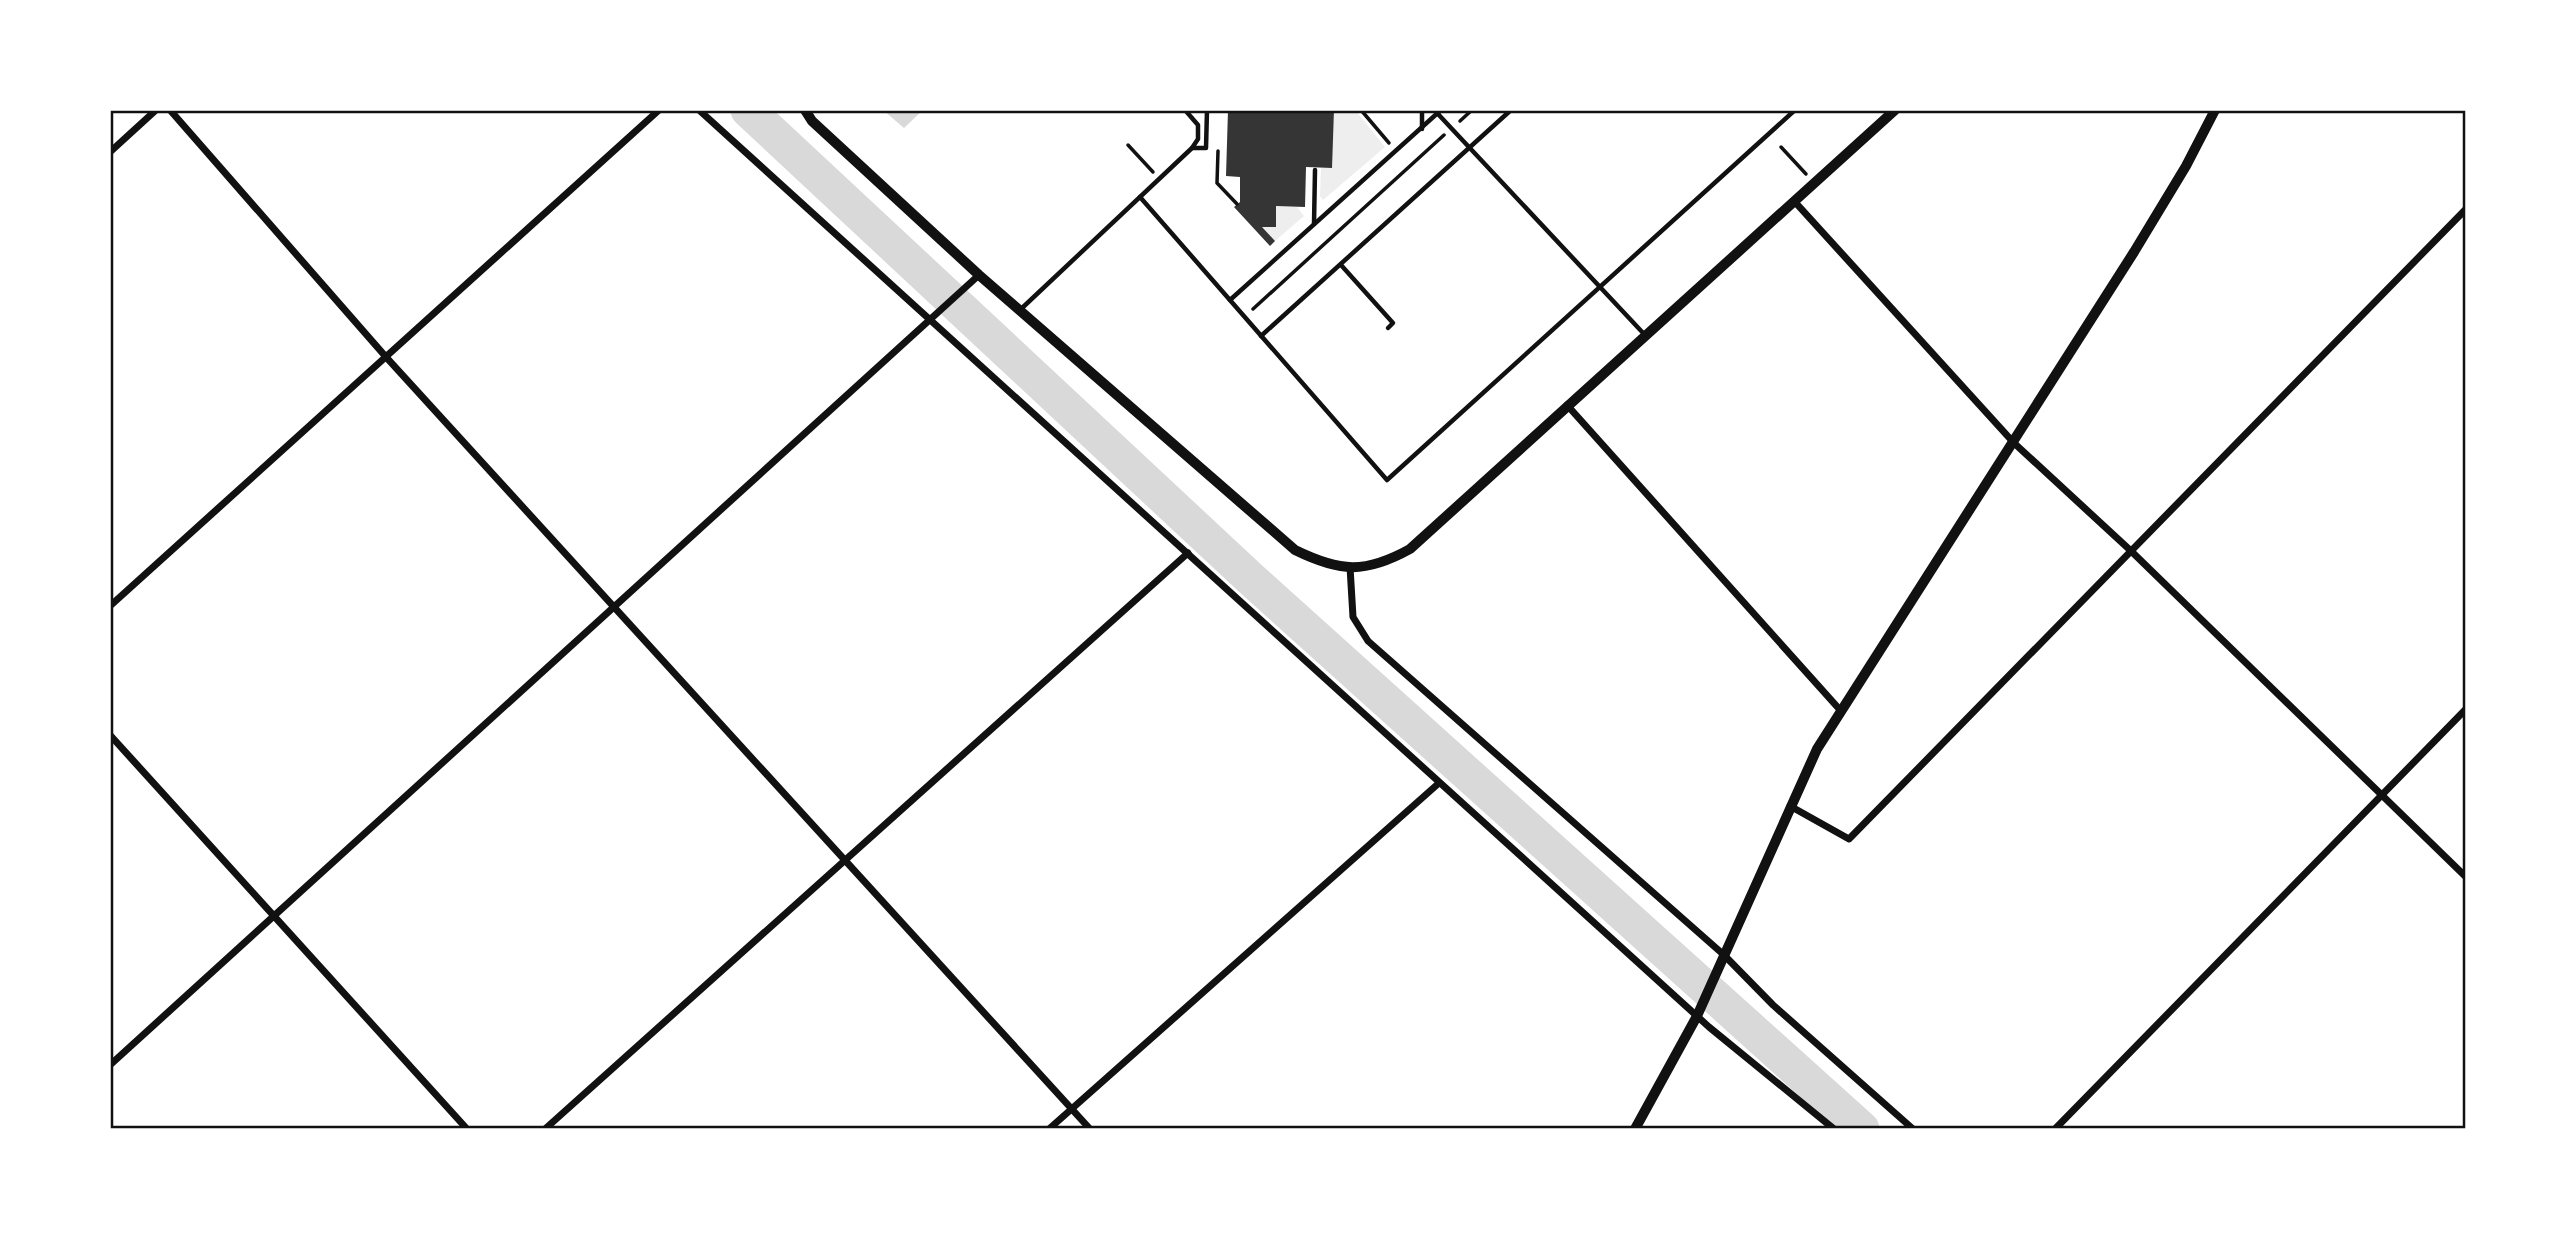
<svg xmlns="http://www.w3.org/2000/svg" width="2576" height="1239" viewBox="0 0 2576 1239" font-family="'Fira Sans',sans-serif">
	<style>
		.green { fill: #eee }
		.water { fill: #d9d9d9 }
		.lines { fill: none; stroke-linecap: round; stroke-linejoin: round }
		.river { stroke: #d9d9d9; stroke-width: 35 }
		.building { fill: #353535 }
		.path { stroke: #111; stroke-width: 3.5 }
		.service { stroke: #111; stroke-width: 4.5 }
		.minor { stroke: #111; stroke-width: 7 }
		.tertiary { stroke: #111; stroke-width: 10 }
		.neatline { fill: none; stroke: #111; stroke-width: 2.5 }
	</style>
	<rect width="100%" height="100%" fill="#fff"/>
	<g class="green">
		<polygon points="1334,110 1355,110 1385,147 1323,200 1320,196 1321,168 1331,168"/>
		<polygon points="1276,206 1297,207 1304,216 1275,241 1262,227 1276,227"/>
	</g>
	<polygon class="water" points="883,110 923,110 904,128"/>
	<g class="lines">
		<polyline class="river" points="748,110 1251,579 1862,1129"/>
	</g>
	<polygon class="building" points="1228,110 1334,110 1332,168 1306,167 1305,207 1276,206 1276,227 1262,227 1275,241 1270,246 1234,207 1240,202 1240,177 1226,176"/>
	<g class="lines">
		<g class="path">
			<polyline points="1361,110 1389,143"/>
			<polyline points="1460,121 1472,110"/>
			<polyline points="1128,145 1153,172"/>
			<polyline points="1781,147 1806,174"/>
			<polyline points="1218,151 1217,183 1237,204"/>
			<polyline points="1253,309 1444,135"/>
		</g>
		<g class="service">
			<polyline points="1438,114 1644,334"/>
			<polyline points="1422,129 1422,110"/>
			<polyline points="1192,148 1206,148 1207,110"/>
			<polyline points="1140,197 1387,480 1795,110"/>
			<polyline points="1314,224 1315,170"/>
			<polyline points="1341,265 1393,323 1388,328"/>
			<polyline points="1230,300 1441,110"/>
			<polyline points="1021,309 1192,148 1198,139 1198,125 1185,110"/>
			<polyline points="1261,336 1511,110"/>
		</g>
		<g class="minor">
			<polyline points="170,110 386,357 1090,1129"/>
			<polyline points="699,110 1709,1027 1834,1129"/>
			<polyline points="110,152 156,110"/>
			<polyline points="1795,202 2014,443 2130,550 2466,877"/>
			<polyline points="1567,405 1841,711"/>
			<polyline points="1350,567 1353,617 1368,641 1724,955 1773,1005 1913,1129"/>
			<polyline points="110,606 659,110"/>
			<polyline points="110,735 467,1129"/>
			<polyline points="1790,806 1849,839 2466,209"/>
			<polyline points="110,1065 979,275"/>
			<polyline points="545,1129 1188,553"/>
			<polyline points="1049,1129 1439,783"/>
			<polyline points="2055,1129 2466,709"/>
		</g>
		<g class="tertiary">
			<path d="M 805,110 L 812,121 L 979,275 L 1295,550 C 1340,572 1365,574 1410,549 L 1895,110"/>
			<polyline points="1635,1129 1697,1016 1817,749 2134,252 2186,166 2215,110"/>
		</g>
	</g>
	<rect width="2576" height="1239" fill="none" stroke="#ffffff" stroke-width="224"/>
	<rect x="112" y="112" width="2352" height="1015" class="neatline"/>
</svg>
